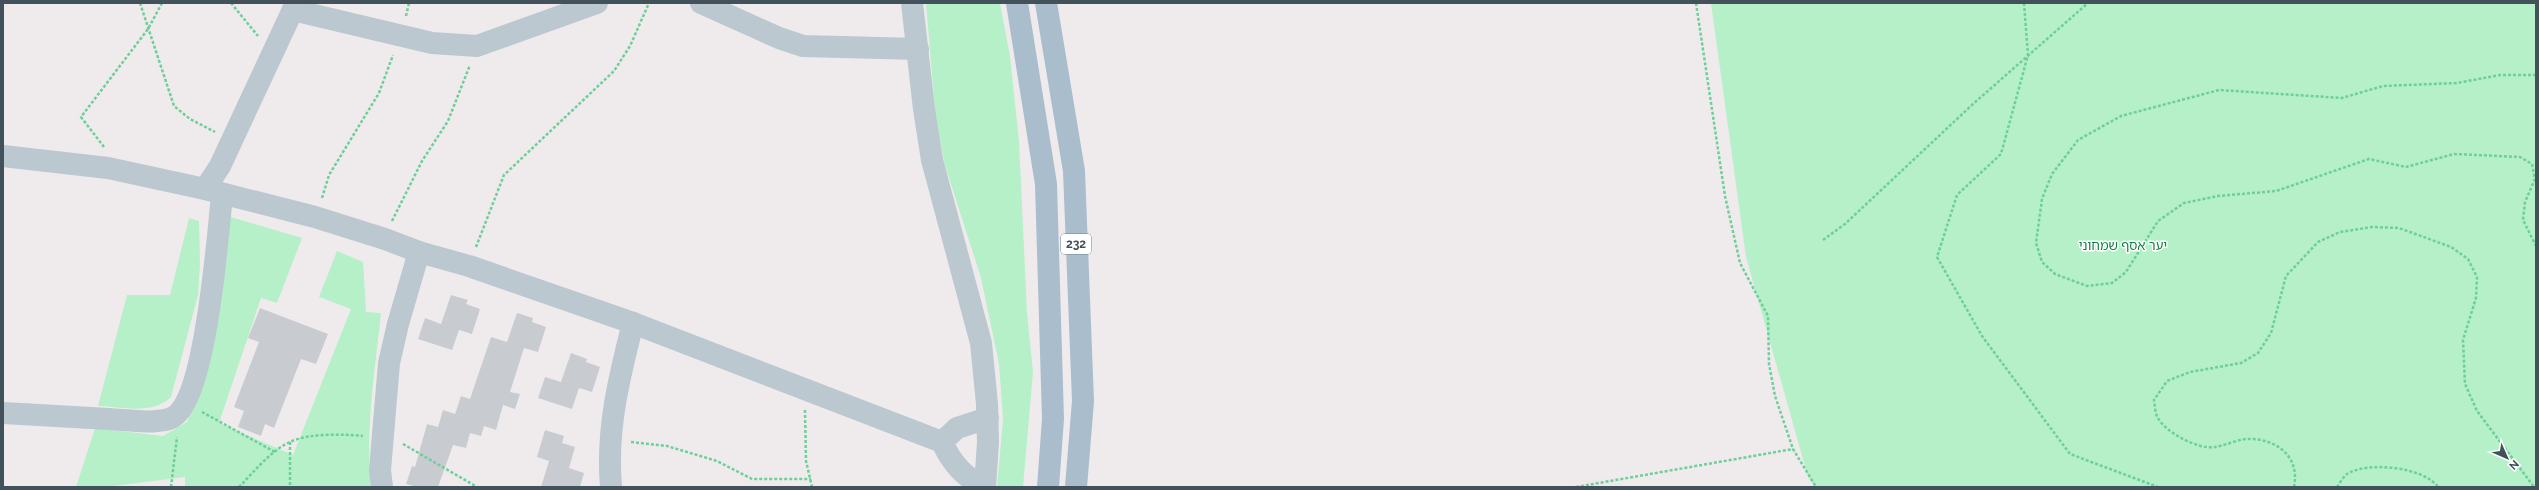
<svg xmlns="http://www.w3.org/2000/svg" width="2539" height="490" viewBox="0 0 2539 490" font-family="Raleway,'Noto Sans Hebrew',sans-serif">
	<style>
		.green { fill: #b6f0c9 }
		.building { fill: #c8ccd1 }
		.lines { fill: none; stroke-linecap: round; stroke-linejoin: round }
		.path { stroke: #6dcf99; stroke-width: 2.5; stroke-dasharray: 3 2; stroke-linecap: butt }
		.minor { stroke: #bbc8cf; stroke-width: 22 }
		.major { stroke: #a9bdcd; stroke-width: 22 }
		.labels { text-anchor: middle; stroke-width: 3; stroke-linejoin: round; paint-order: stroke }
		.shield { fill: #fff; stroke: #7b858c; stroke-width: 1 }
		.shield-label { font-size: 12px; font-weight: bold; fill: #43515a }
		.park-label { font-size: 13px; fill: #127e41; stroke: #fff }
	</style>
	<rect width="100%" height="100%" fill="#efebec"/>
	<g class="green">
		<polygon points="926,3 1000,3 1010,56 1019,141 1027,312 1033,372 1023,487 997,487 1003,419 999,364 981,278 944,162 935,110"/>
		<polygon points="1711,3 2536,3 2536,487 1815,487 1808,477 1746,257"/>
		<path d="M 231,217 L 302,238 L 277,303 L 261,298 L 219,423 L 293,455 L 351,309 L 319,297 L 337,251 L 363,262 L 366,312 L 381,313 C 375,371 365,429 371,487 L 185,487 L 185,477 L 106,487 L 76,487 L 95,428 L 163,436 L 187,422 L 213,344 L 229,237 L 226,225 Z"/>
		<path d="M 189,218 L 199,221 L 200,264 L 198,295 L 171,397 C 153,415 122,407 98,406 L 127,295 L 170,295 Z"/>
	</g>
	<g class="building">
		<polygon points="451,295 468,300 466,304 480,309 472,334 459,330 452,350 418,339 425,318 441,324"/>
		<polygon points="260,308 328,334 316,364 301,359 274,428 265,424 261,436 238,427 244,411 234,407 259,342 248,338"/>
		<polygon points="517,313 533,318 532,322 546,327 538,352 524,348 510,392 520,394 515,409 503,405 496,430 484,426 481,436 470,433 466,448 453,445 438,487 417,487 406,484 412,466 415,467 427,424 438,427 443,410 455,414 461,396 470,399 491,337 507,342"/>
		<polygon points="571,353 587,359 586,362 600,367 592,392 579,388 572,409 538,398 545,377 561,382"/>
		<polygon points="545,430 564,436 562,443 575,447 569,468 584,473 580,487 541,487 549,461 537,457"/>
	</g>
	<g class="lines">
		<g class="path">
			<polyline points="140,3 174,106 190,119 215,132"/>
			<polyline points="231,3 258,36"/>
			<polyline points="1696,3 1725,196 1740,263 1768,316 1769,364 1775,396 1793,449 1816,487"/>
			<polyline points="2024,3 2028,55 2001,154 1957,195 1937,257 1982,336 2070,454 2158,487"/>
			<polyline points="406,16 409,3"/>
			<polyline points="2536,75 2500,75 2457,83 2383,86 2342,98 2219,90 2121,116 2078,140 2052,174 2042,199 2036,243 2042,262 2055,274 2087,286 2112,283 2126,272 2158,221 2184,203 2218,196 2276,191 2369,159 2406,167 2454,154 2520,157 2532,164 2535,179 2525,202 2523,220 2536,246"/>
			<polyline points="104,147 81,117 148,29 162,3"/>
			<polyline points="322,198 329,175 379,93 393,55"/>
			<polyline points="392,221 422,161 448,121 470,65"/>
			<polyline points="1823,240 1845,224 1973,104 2088,3"/>
			<polyline points="476,247 504,175 614,71 630,46 649,3"/>
			<polyline points="805,410 806,461 812,487"/>
			<polyline points="202,412 275,452"/>
			<polyline points="290,442 290,487"/>
			<polyline points="631,442 667,446 717,461 752,479 811,479"/>
			<polyline points="403,444 477,487"/>
			<polyline points="171,487 177,437"/>
			<path d="M 239,487 C 254,472 270,451 290,442 C 308,433 343,434 363,436"/>
			<polyline points="1576,487 1793,449"/>
			<path d="M 2294,487 C 2300,458 2279,440 2251,439 C 2240,438 2227,445 2215,447 C 2199,450 2166,433 2158,418 C 2155,414 2155,406 2154,400 L 2167,381 L 2190,372 L 2241,363 L 2258,353 L 2271,333 L 2286,276 L 2318,242 L 2340,232 L 2372,227 L 2399,228 L 2451,247 L 2468,259 L 2477,277 L 2476,298 L 2463,340 L 2465,384 L 2477,411 L 2534,487"/>
			<path d="M 2337,487 C 2340,483 2343,477 2347,474 C 2367,461 2424,467 2438,487"/>
		</g>
		<g class="minor">
			<polyline points="701,3 779,38 803,46 918,49"/>
			<path d="M 912,3 L 924,109 L 932,160 L 981,343 L 987,404 L 988,442 L 985,487 C 964,478 951,462 942,442 L 957,428 L 988,418"/>
			<polyline points="293,10 432,43 477,46 597,3"/>
			<polyline points="3,156 108,168 205,189 315,217 385,239 419,252 469,266 633,323 942,442"/>
			<polyline points="205,189 220,166 296,3"/>
			<path d="M 3,413 C 38,415 73,417 109,419 C 128,420 150,424 169,419 C 206,408 218,232 222,195"/>
			<polyline points="382,487 380,470 389,363 398,324 419,252"/>
			<path d="M 611,487 C 606,430 619,378 633,323"/>
		</g>
		<g class="major">
			<polyline points="1017,3 1046,184 1053,419 1048,487"/>
			<polyline points="1046,3 1074,171 1083,401 1076,487"/>
		</g>
	</g>
	<g class="labels">
		<rect class="shield" x="1061" y="234" width="30" height="20" rx="3"/>
		<g class="shield-label">
			<text x="1076" y="248">232</text>
		</g>
		<g class="park-label">
			<text x="2123" y="250">יער אסף שמחוני</text>
		</g>
	</g>
	<rect width="2539" height="490" fill="none" stroke="#43515a" stroke-width="8"/>
	<g transform="translate(2507 458) rotate(135)" stroke="#ffffff" stroke-width="3" paint-order="stroke">
	<path d="M0-3L7 15L0 10L-7 15Z" fill="#43515a"/>
	<text y="-6" font-size="11" font-weight="bold" text-anchor="middle" fill="#43515a">N</text>
	</g>
</svg>
